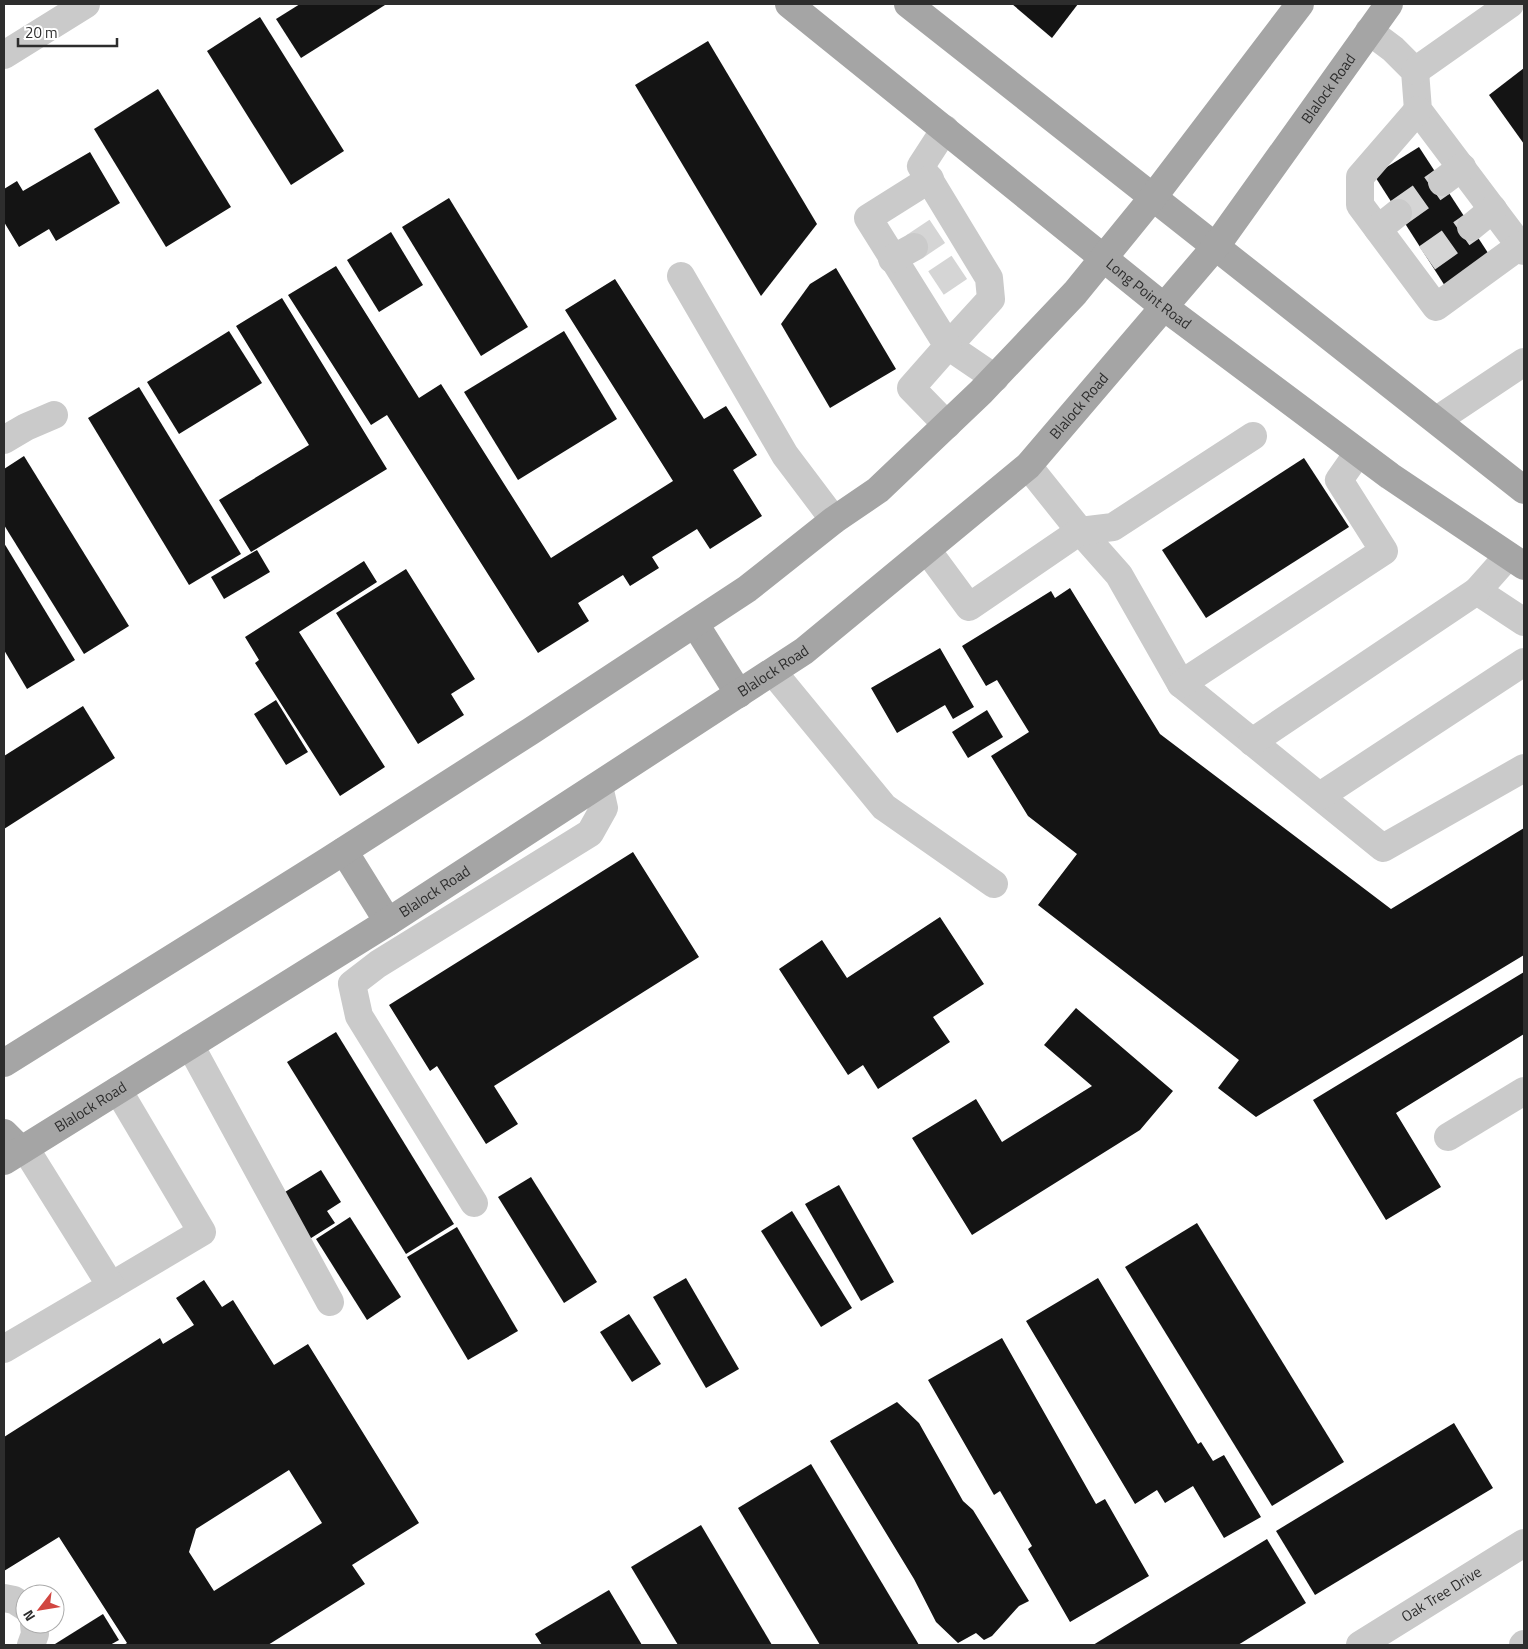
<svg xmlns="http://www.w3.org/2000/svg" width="1528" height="1649" viewBox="0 0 1528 1649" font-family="'Titillium Web',sans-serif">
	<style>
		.building { fill: #141414; fill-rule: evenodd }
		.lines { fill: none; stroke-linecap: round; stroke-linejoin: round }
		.minor-tunnel { stroke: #d5d5d5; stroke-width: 28; stroke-dasharray: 28 14; stroke-linecap: butt }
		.minor { stroke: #cacaca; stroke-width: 28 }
		.major { stroke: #a5a5a5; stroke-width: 28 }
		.labels { text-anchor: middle; stroke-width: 5; stroke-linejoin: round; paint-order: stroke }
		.street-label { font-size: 15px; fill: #2d2d2d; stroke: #fff }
	</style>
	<rect width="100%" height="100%" fill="#fff"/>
	<g class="building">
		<polygon points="300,4 384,4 385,5 301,58 276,19"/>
		<polygon points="1012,4 1078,4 1052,38"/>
		<polygon points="260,17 344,151 291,185 207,51"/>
		<polygon points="708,41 817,224 761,296 635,85"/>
		<polygon points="1524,68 1524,144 1489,95"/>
		<polygon points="158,89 231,207 166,247 94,129"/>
		<polygon points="1419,147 1490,256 1445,286 1374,175"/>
		<polygon points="90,152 120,203 56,241 49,229 19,247 4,222 4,189 17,181 23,191"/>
		<polygon points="449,198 528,327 481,356 402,227"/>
		<polygon points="391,232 423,285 379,312 347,260"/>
		<polygon points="336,266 419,398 441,384 551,558 673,481 565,310 615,279 704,419 726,406 757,455 733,470 762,516 710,549 697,529 652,557 659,568 630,586 623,575 578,603 589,621 538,653 387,415 371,425 288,295"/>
		<polygon points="836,268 896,369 830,408 781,324 810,284"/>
		<polygon points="282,298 387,469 251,552 219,500 309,445 236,326"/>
		<polygon points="229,331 262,383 179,434 147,382"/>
		<polygon points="564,331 617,419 518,480 464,392"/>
		<polygon points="139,387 241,554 189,585 88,418"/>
		<polygon points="24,456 129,626 84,654 4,525 4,469"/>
		<polygon points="1304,458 1349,527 1206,618 1162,550"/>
		<polygon points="4,543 75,660 27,689 4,650"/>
		<polygon points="257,550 270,572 224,599 211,577"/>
		<polygon points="364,561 377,582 299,632 385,767 340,796 255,663 259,660 245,637"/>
		<polygon points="406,569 475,679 451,694 464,715 418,744 336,613"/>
		<polygon points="1070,588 1160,734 1391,909 1524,828 1524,955 1256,1117 1218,1088 1239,1060 1038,905 1077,854 1028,816 991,756 1029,732 997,680 986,686 962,646 1051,591 1055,598"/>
		<polygon points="940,648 974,707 953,719 945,705 897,733 871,688"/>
		<polygon points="276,700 308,752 286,765 254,714"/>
		<polygon points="83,706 115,758 4,829 4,756"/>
		<polygon points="987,710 1003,737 968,758 952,732"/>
		<polygon points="633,852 699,957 494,1086 518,1124 486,1144 437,1066 430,1071 389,1005"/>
		<polygon points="940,917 984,984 933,1017 950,1042 878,1089 863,1065 848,1075 779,969 822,940 847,978"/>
		<polygon points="1524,972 1524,1034 1396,1113 1441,1187 1386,1220 1313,1100"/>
		<polygon points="1076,1008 1173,1091 1140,1130 972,1235 912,1138 976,1099 1002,1142 1092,1086 1044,1045"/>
		<polygon points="336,1032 454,1224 406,1254 287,1062"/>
		<polygon points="321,1170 341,1202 327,1211 335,1223 308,1240 280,1195"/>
		<polygon points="531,1177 597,1282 564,1303 498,1197"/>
		<polygon points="839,1185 894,1282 861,1301 805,1204"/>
		<polygon points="792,1211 852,1308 821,1327 761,1231"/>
		<polygon points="350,1217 401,1297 367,1320 316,1239"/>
		<polygon points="1197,1223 1344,1462 1272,1506 1125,1267"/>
		<polygon points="457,1227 518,1331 468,1360 407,1257"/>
		<polygon points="686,1278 739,1369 706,1388 653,1297"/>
		<polygon points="1098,1278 1198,1444 1201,1442 1213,1461 1224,1455 1261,1517 1224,1538 1193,1486 1165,1503 1157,1490 1135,1504 1026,1321"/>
		<path d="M 204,1280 L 222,1307 L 233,1300 L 274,1365 L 308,1344 L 419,1523 L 352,1565 L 365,1584 L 268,1645 L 124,1645 L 127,1643 L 59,1537 L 4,1571 L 4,1437 L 160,1338 L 163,1344 L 194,1325 L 176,1298 ZM 289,1470 L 322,1523 L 214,1591 L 189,1552 L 196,1529 Z"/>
		<polygon points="629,1314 661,1364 632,1382 600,1332"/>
		<polygon points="1002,1338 1096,1504 1105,1499 1149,1576 1070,1622 1028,1549 1032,1546 1000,1491 994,1495 928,1380"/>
		<polygon points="897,1402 919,1423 963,1501 973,1510 1029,1601 1019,1606 992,1636 984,1640 976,1633 958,1643 936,1622 914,1579 830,1441"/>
		<polygon points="1454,1423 1493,1488 1315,1595 1276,1531"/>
		<polygon points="811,1464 919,1645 820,1645 738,1508"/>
		<polygon points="701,1525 772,1645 678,1645 631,1567"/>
		<polygon points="1267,1539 1306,1603 1238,1645 1093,1645"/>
		<polygon points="609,1590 642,1645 542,1645 535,1634"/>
		<polygon points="103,1614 119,1640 110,1645 56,1645 55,1644"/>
	</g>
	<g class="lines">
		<g class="minor-tunnel">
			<polyline points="1398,213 1442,182"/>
			<polyline points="914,247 938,231"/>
			<polyline points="1427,258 1471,227"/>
			<polyline points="936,283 960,267"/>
		</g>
		<g class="minor">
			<polyline points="1369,31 1393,49 1415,71 1418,110 1524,251"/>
			<polyline points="4,55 86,4"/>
			<polyline points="1415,71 1510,4"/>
			<polyline points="1418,110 1360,177 1360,205 1436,307 1521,245"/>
			<polyline points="945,129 921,166 989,278 991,299 948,346 995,378"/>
			<polyline points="930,179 868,218 948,346 911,388 947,425"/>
			<polyline points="1442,182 1462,167"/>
			<polyline points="1471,227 1493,209"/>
			<polyline points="1378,229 1398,213"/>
			<polyline points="892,259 914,247"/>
			<polyline points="681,276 785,455 834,520"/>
			<polyline points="1437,420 1524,362"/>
			<polyline points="4,440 26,427 54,415"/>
			<polyline points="1028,466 1080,531 1119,575 1181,684 1383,848 1524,768"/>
			<polyline points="927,550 969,607 1080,531 1113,527 1253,436"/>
			<polyline points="1508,556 1477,591 1524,622"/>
			<polyline points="773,672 884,807 994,884"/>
			<polyline points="1181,684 1384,551 1339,480 1358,453"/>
			<polyline points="1252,742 1477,591"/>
			<polyline points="1320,796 1524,662"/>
			<polyline points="190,1045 330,1302"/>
			<polyline points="1448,1137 1524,1091"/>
			<polyline points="474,1203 359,1016 352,984 378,964 590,833 604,808 599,786"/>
			<polyline points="111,1286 202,1232 118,1090"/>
			<polyline points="4,1349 111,1286 25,1148"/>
			<polyline points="4,1598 14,1600 25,1607"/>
			<polyline points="31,1645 35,1634 34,1624"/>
			<path id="s1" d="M 1360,1645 L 1524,1543"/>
			<polyline points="1523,1645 1524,1644"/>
		</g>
		<g class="major">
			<path id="s2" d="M 789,4 L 1164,307 L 1390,476 L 1524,566"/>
			<polyline points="908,4 1524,490"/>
			<polyline points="695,624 739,694"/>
			<polyline points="344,851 388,922"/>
			<polyline points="4,1063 328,861 531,731 747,589 834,520 878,490 981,392 1075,293 1154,196 1300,4"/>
			<polyline points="4,1133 21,1150"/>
			<path id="s3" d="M 4,1161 L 388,922 L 804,651 L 1028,466 L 1216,246 L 1389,4"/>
		</g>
	</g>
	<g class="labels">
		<g class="street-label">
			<text dy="5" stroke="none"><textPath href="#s3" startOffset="1722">Blalock Road</textPath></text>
			<text dy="5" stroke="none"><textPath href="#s2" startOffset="462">Long Point Road</textPath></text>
			<text dy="5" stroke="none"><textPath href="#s3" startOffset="1318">Blalock Road</textPath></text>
			<text dy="5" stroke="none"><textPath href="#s3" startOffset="912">Blalock Road</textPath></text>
			<text dy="5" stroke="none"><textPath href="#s3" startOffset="508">Blalock Road</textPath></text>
			<text dy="5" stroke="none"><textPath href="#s3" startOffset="102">Blalock Road</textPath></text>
			<text dy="5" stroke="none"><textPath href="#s1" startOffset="96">Oak Tree Drive</textPath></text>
		</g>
	</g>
	<rect width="1528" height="1649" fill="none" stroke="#2d2d2d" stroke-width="10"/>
	<g transform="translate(40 1609) rotate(239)"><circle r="24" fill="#ffffff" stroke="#ababab"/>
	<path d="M0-4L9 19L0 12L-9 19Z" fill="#d14641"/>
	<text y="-8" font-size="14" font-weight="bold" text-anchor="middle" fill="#2d2d2d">N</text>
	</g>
	<path d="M18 38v8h99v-8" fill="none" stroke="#2d2d2d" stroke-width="2.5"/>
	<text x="25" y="38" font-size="15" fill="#2d2d2d" stroke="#ffffff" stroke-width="4" paint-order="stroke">20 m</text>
</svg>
